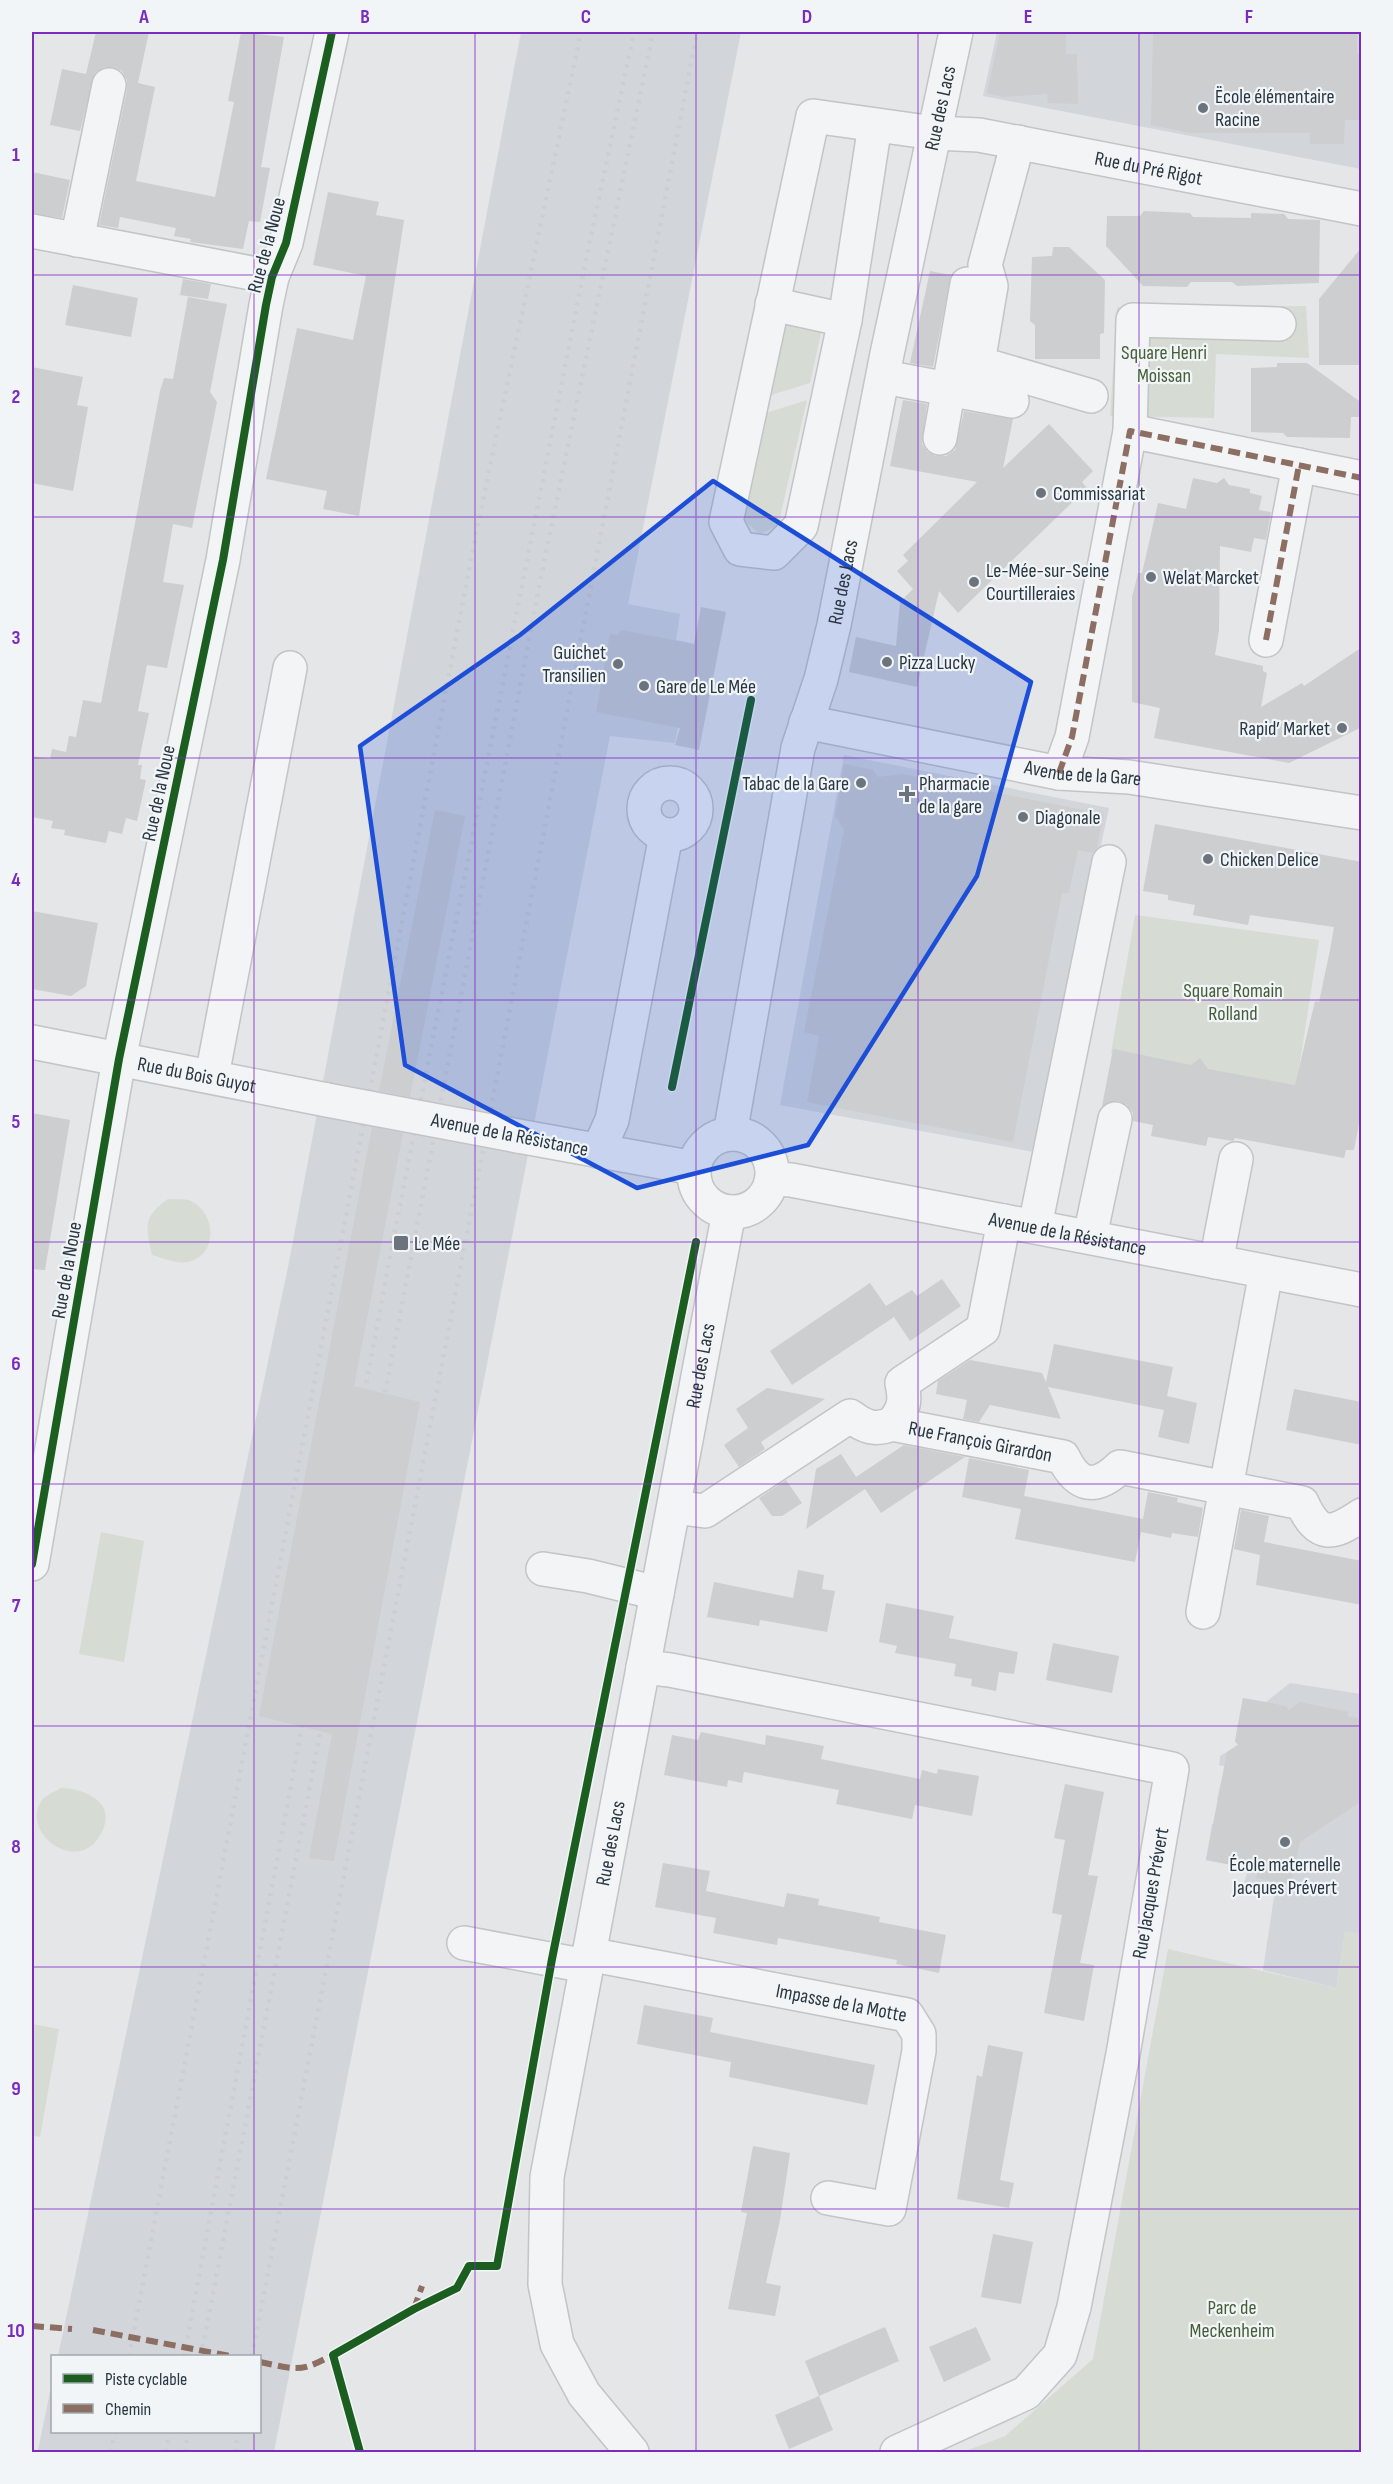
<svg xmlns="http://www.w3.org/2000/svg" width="1393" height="2484" viewBox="0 0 1393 2484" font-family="'Sofia Sans Condensed',sans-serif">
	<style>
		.built { fill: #d2d6db }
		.green { fill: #d6dcd4 }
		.building { fill: #ccced0 }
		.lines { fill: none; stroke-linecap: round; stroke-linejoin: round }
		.minor-casing { stroke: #c2c4c6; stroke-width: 36 }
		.minor { stroke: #f2f4f5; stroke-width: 33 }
		.rail { stroke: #ccced0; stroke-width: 4.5; stroke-dasharray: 3 6; stroke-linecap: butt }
		.minor-bridge-casing { stroke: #c2c4c6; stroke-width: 36; stroke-linecap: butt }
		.minor-bridge { stroke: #f2f4f5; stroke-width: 33 }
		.quiet { stroke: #8d6e63; stroke-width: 6; stroke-dasharray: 12 6; stroke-linecap: butt }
		.cycleway-casing { stroke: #f1f5f7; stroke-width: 11 }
		.cycleway { stroke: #1b5e20; stroke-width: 8 }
		.marked { fill: #1d4ed8; fill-opacity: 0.2; stroke: #1d4ed8; stroke-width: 4.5; stroke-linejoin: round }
		.grid { fill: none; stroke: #7b2cbf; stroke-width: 1.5; stroke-opacity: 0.55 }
		.poi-dot { fill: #6b747c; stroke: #f1f5f7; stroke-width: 2 }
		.labels { text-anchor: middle; stroke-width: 4.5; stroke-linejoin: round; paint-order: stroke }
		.poi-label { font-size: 20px; fill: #2a3742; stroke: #f1f5f7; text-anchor: start }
		.street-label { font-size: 20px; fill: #2a3742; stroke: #f1f5f7 }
		.park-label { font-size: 20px; fill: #465e37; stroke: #f1f5f7 }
		.neatline { fill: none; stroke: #7b2cbf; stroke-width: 2 }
		.grid-label { font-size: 20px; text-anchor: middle; font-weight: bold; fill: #7b2cbf }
	</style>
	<rect width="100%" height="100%" fill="#e4e6e8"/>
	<g class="built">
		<polygon points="521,32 741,32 628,604 680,614 676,640 687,642 692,651 675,743 610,736 274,2452 43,2452 38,2450 52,2382 52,2432 260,2432 260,2356 58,2356 288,1267"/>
		<polygon points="997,32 1361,32 1361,169 983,96"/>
		<polygon points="844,755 1109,808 1034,1152 780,1105"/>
		<polygon points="1290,1683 1361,1694 1361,1934 1345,1932 1336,1988 1263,1970 1275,1890 1244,1884 1248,1868 1206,1860 1212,1824 1216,1824 1221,1802 1217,1800 1221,1782 1224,1782 1227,1767 1219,1765 1220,1756 1238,1745 1235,1741 1239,1738 1236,1734 1243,1698 1266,1702"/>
	</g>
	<g class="green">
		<polygon points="1306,306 1309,358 1216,354 1214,418 1110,416 1117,307"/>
		<polygon points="785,319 822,329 810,383 768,396"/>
		<polygon points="807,400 778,526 759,534 743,519 763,414"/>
		<polygon points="1135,915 1319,940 1296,1087 1111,1053"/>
		<path d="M 168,1199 C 175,1200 185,1198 191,1201 C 216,1213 219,1255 188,1262 C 176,1264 163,1258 152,1255 C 146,1227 142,1217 168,1199 Z"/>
		<polygon points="101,1532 144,1541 124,1662 79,1654"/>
		<path d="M 61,1788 C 81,1788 114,1800 104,1827 C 84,1881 18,1834 42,1800 C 46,1795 56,1791 61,1788 Z"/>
		<polygon points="1345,1931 1362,1934 1361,2452 963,2452 1005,2436 1093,2359 1168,1949 1336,1988"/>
		<polygon points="32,2024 59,2029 40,2137 32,2135"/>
	</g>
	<g class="building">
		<polygon points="96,32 149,32 138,83 155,87 136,181 215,197 234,102 228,101 241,32 284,37 261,167 270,168 260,222 249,221 243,249 190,242 191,239 174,236 176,228 120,217 118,228 99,225 127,89 127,80 122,71 113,67 104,67 95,73 80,131 50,125 62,69 86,74"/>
		<polygon points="1000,32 1066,32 1066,54 1077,54 1078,104 1048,103 1047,94 1004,97 987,93"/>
		<polygon points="1153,32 1357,32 1357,54 1362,54 1362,120 1345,120 1344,144 1310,144 1310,133 1189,133 1151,125"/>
		<polygon points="32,172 70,180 62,218 32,213"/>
		<polygon points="328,192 379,202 376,215 404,220 359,516 323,509 327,491 266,479 297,328 353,340 366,276 313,265"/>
		<polygon points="1144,211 1190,213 1193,217 1251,218 1251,213 1284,214 1288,219 1320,220 1319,283 1237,286 1232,282 1191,282 1187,287 1143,286 1106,246 1107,216 1140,216"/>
		<polygon points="1053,247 1069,247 1105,280 1104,333 1100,334 1100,359 1035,359 1035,325 1030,321 1032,257 1052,256"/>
		<polygon points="1362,247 1362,365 1319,365 1319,299"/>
		<polygon points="930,271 951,275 933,367 910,363"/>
		<polygon points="183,279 211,284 208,299 180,295"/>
		<polygon points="73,285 138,298 131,337 65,325"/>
		<polygon points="188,297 227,304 210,392 217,402 192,528 173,524 163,582 184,585 167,668 147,665 138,711 149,713 138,765 142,765 140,779 146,780 137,821 126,818 122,834 109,831 106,843 64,835 65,830 51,828 53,821 32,817 32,756 50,759 52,749 66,752 69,736 76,737 83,700 101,703 160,391 164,378 173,379"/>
		<polygon points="1277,363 1307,363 1362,403 1362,417 1351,417 1350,438 1287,437 1283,433 1251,432 1251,368 1277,367"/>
		<polygon points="32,367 83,377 77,405 88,407 73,491 32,483"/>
		<polygon points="903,400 927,404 922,444 928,452 936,456 946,456 955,450 964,411 1013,419 1003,468 1049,424 1093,471 1082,482 1087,488 958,613 939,591 917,687 849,672 856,637 896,646 900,602 913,589 897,571 908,561 903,555 977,482 890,466"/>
		<polygon points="1193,478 1217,483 1224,478 1229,485 1250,489 1250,493 1262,496 1259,510 1271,512 1266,540 1254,538 1251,552 1220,546 1219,630 1215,655 1263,666 1263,671 1267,673 1261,707 1302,683 1304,686 1362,647 1362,727 1289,763 1154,738 1160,708 1132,702 1132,597 1138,573 1142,573 1158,503 1186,509"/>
		<polygon points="701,607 726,612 699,750 675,745 680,728 596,712 610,634 618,635 621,630 694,644"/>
		<polygon points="844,764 873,770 878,777 903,774 1104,814 1097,848 1093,853 1078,850 1069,893 1062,893 1013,1142 807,1102 819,1036 804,1032 844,830 835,816"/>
		<polygon points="435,810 465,816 410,1097 379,1091"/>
		<polygon points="1155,824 1362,862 1362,1124 1359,1123 1354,1150 1346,1150 1344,1158 1235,1138 1233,1141 1208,1137 1206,1146 1151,1136 1153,1125 1133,1121 1133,1113 1127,1105 1118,1101 1102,1106 1113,1049 1191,1065 1200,1058 1208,1069 1295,1085 1315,1001 1319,1002 1330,950 1334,927 1250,915 1248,925 1193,915 1195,905 1168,900 1168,895 1143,891"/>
		<polygon points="32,911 98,923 86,986 71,996 32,989"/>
		<polygon points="32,1113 70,1120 45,1270 32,1269"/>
		<polygon points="372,1127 403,1133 354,1386 420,1402 334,1861 309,1858 332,1734 259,1716"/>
		<polygon points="942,1279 961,1306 910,1341 894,1317 792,1385 770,1351 870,1283 886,1306 912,1290 917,1296"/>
		<polygon points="1054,1344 1173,1367 1167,1396 1197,1403 1189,1444 1158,1437 1164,1410 1048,1387 1061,1419 990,1405 979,1422 963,1419 967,1400 936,1394 938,1381 970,1360 1042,1373 1046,1382"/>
		<polygon points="767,1388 825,1399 761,1442 765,1449 739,1467 724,1445 748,1428 736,1409"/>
		<polygon points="1294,1389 1362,1402 1362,1445 1286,1430"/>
		<polygon points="904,1445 965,1457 881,1513 865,1489 806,1529 816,1469 841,1454 856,1477"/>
		<polygon points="969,1458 1029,1470 1024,1496 1143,1519 1148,1492 1178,1498 1177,1502 1203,1508 1198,1537 1172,1533 1171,1538 1141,1532 1135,1562 1015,1539 1021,1509 962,1497"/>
		<polygon points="786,1480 802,1503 782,1516 772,1516 759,1498"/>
		<polygon points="1241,1510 1269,1516 1264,1542 1362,1561 1362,1605 1256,1585 1260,1555 1234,1549"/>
		<polygon points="798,1570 824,1575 822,1589 835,1591 827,1632 760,1620 759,1626 707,1617 714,1582 793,1598"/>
		<polygon points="886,1603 954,1616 949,1638 1018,1652 1014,1674 999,1672 996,1691 971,1686 972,1679 954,1676 956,1664 895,1653 897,1646 879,1642"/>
		<polygon points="1053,1643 1119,1656 1112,1693 1046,1680"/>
		<polygon points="1243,1698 1286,1706 1289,1710 1300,1702 1349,1712 1347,1716 1362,1719 1362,1801 1300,1842 1291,1885 1256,1878 1258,1870 1206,1860 1227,1752 1238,1745 1235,1741"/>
		<polygon points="701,1732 765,1745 766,1735 824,1746 821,1759 920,1779 922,1770 937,1774 938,1769 979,1776 972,1816 915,1805 912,1819 836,1804 839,1790 744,1772 742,1783 728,1780 727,1787 664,1775 672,1735 698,1740"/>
		<polygon points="1065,1784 1104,1792 1088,1875 1098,1876 1080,1963 1094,1965 1084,2021 1044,2013 1062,1915 1052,1913 1065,1840 1054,1838"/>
		<polygon points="663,1863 710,1871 706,1891 784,1907 787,1893 819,1899 818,1905 880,1917 879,1922 946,1935 939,1973 896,1964 897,1960 778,1938 777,1945 713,1933 716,1918 655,1907"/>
		<polygon points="644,2005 713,2018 710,2032 875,2065 867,2105 729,2077 731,2062 637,2044"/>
		<polygon points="988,2045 1023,2052 1000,2180 1014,2183 1009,2208 957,2199 977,2075 982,2077"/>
		<polygon points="753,2146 790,2153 780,2220 766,2283 781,2286 775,2316 728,2309 747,2213 741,2212"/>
		<polygon points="993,2234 1033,2242 1021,2304 981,2297"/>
		<polygon points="885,2327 899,2361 819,2396 805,2361"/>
		<polygon points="976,2327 991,2360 944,2382 929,2347"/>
		<polygon points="819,2396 833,2430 789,2449 775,2415"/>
	</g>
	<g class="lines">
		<g class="minor-casing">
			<g id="minor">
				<path id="s1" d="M 875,125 L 845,320 L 801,526 L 774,553 L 740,549 L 726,522 L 813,116 L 934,133 L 979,135 L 1362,209"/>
				<polyline points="1018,142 985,265 991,286 978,363 1091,396"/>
				<polyline points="32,231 272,277"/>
				<polyline points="77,240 109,85"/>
				<polyline points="772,304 845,320"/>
				<polyline points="884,377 1012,401"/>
				<polyline points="1130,431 1362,478"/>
				<polyline points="940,438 967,284"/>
				<polyline points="1266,640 1299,465"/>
				<path id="s2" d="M 806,722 L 1059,773 L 1129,777 L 1362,813"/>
				<polyline points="1059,773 1072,737 1130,431 1133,320 1279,324"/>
				<circle cx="670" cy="809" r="26"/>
				<path id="s3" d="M 32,1042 L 327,1100"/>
				<polyline points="212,1076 290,668"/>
				<circle cx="733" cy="1173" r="39"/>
				<path id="s4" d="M 730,1134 L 798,748 L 821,679 L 834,625 L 887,354 L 956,32"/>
				<polyline points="518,1136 694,1168"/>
				<polyline points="598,1151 612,1120 666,835"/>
				<path id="s5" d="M 773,1179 L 791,1180 L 1362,1290"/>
				<polyline points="1035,1226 1109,862"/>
				<polyline points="1090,1236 1115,1119"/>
				<polyline points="1216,1262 1236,1159"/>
				<path d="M 892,1424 C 904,1410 906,1401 902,1383 L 983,1329 L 1004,1221"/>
				<path id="s6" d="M 674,1507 L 705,1511 L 850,1416 C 865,1427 874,1431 892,1424 L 1063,1457 C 1078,1488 1096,1490 1120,1467 L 1302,1503 C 1319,1540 1333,1534 1362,1515"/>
				<polyline points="32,1564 119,1059 223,560 266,305 272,277 286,243 332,32"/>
				<polyline points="543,1569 588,1576 657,1593"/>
				<polyline points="1203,1612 1266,1272"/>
				<polyline points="643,1667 670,1670 1172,1769 1123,2054 1074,2307 1060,2355 1026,2393 897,2452"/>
				<polyline points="464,1943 586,1966"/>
				<path id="s7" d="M 588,1954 L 907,2015 L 919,2034 L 919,2051 L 889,2209 L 828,2198"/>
				<path id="s8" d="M 632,2452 L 584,2394 L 557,2344 L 545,2284 L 547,2177 L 729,1212"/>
			</g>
		</g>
		<use href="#minor" class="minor"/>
		<g class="rail">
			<polyline points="129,2356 475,538 581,32"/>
			<polyline points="184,2356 393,1241 589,245 634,32"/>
			<polyline points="201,2356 540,582 653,32"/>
			<polyline points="252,2356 697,32"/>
			<polyline points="111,2452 115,2432"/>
			<polyline points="166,2452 170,2432"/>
			<polyline points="185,2452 188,2432"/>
			<polyline points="235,2452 238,2432"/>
		</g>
		<g class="minor-bridge-casing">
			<polyline id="minor-bridge" points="327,1100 518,1136"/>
		</g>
		<use href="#minor-bridge" class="minor-bridge"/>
		<g class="quiet">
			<polyline points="1266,640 1299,465"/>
			<polyline points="1059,773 1072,737 1130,431 1362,478"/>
			<polyline points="414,2309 422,2286"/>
			<polyline points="32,2326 72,2329"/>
			<polyline points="93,2330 230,2356"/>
			<path d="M 260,2362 C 299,2370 300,2373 336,2353"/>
		</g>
		<g class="cycleway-casing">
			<g id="cycleway">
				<polyline points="672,1087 751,700"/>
				<polyline points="32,1564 119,1059 223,560 266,305 272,277 286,243 332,32"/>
				<polyline points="360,2452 333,2355 414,2309 457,2288 469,2266 497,2266 552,1959 696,1242"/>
			</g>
		</g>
		<use href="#cycleway" class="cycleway"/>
	</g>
	<path class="marked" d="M 713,481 L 1031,682 L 977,876 L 808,1145 L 637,1188 L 405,1065 L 360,746 L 520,635 Z"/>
	<path class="grid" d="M 254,32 L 254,2356M 475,32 L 475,2452M 696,32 L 696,2452M 918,32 L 918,2452M 1139,32 L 1139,2452M 32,275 L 1362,275M 32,517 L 1362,517M 32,758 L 1362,758M 32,1000 L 1362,1000M 32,1242 L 1362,1242M 32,1484 L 1362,1484M 32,1726 L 1362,1726M 32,1967 L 1362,1967M 32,2209 L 1362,2209M 254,2432 L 254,2452"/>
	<g class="poi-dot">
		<circle cx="1203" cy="108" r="6"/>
		<circle cx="1041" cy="493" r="6"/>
		<circle cx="1151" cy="577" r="6"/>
		<circle cx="974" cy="582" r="6"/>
		<circle cx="887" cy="662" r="6"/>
		<circle cx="618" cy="664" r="6"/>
		<circle cx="644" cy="686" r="6"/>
		<circle cx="1342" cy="728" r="6"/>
		<circle cx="861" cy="783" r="6"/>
		<path d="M904 785h6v6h6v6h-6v6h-6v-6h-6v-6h6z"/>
		<circle cx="1023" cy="817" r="6"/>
		<circle cx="1208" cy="859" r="6"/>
		<rect x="393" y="1235" width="16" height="16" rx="3"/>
		<circle cx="1285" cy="1842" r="6"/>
	</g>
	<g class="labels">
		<g class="poi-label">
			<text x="1215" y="103">Ëcole élémentaire<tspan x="1215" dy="23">Racine</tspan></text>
			<text x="1053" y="500">Commissariat</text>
			<text x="986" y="577">Le-Mée-sur-Seine<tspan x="986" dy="23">Courtilleraies</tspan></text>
			<text x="1163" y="584">Welat Marcket</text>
			<text x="606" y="659" text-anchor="end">Guichet<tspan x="606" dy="23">Transilien</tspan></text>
			<text x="899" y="669">Pizza Lucky</text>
			<text x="656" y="693">Gare de Le Mée</text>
			<text x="1330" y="735" text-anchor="end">Rapid’ Market</text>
			<text x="849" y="790" text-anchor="end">Tabac de la Gare</text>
			<text x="919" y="790">Pharmacie<tspan x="919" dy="23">de la gare</tspan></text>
			<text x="1035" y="824">Diagonale</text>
			<text x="1220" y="866">Chicken Delice</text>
			<text x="414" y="1250">Le Mée</text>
			<text x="1285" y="1871" text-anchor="middle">École maternelle<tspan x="1285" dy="23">Jacques Prévert</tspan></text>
		</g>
		<g class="street-label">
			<text dy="7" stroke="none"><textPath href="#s4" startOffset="1048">Rue des Lacs</textPath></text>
			<text dy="7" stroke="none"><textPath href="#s1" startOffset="1266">Rue du Pré Rigot</textPath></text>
			<text transform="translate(266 245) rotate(-75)" y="7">Rue de la Noue</text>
			<text dy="7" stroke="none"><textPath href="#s4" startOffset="564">Rue des Lacs</textPath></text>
			<text dy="7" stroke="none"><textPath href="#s2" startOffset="282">Avenue de la Gare</textPath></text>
			<text transform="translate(158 793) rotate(-78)" y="7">Rue de la Noue</text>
			<text dy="7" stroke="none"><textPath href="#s3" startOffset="168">Rue du Bois Guyot</textPath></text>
			<text transform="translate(510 1134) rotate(11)" y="7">Avenue de la Résistance</text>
			<text dy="7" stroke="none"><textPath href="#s5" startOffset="300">Avenue de la Résistance</textPath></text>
			<text transform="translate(66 1270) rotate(-80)" y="7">Rue de la Noue</text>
			<text dy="7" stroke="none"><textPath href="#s8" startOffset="1126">Rue des Lacs</textPath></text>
			<text dy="7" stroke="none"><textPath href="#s6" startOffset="340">Rue François Girardon</textPath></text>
			<text dy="7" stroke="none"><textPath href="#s8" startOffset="640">Rue des Lacs</textPath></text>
			<text transform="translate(1150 1893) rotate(-80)" y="7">Rue Jacques Prévert</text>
			<text dy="7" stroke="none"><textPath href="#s7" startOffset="258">Impasse de la Motte</textPath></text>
		</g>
		<g class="park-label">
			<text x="1164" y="359">Square Henri<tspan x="1164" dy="23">Moissan</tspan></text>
			<text x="1233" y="997">Square Romain<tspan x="1233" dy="23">Rolland</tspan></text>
			<text x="1232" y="2314">Parc de<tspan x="1232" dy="23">Meckenheim</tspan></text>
		</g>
	</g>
	<rect width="1393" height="2484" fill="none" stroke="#f1f5f7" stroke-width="66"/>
	<rect x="51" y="2355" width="210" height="78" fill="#f1f5f7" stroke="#a1a9af" stroke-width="1.5"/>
	<rect x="63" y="2374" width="30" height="9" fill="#1b5e20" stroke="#a1a9af" stroke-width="1.5"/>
	<text x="105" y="2385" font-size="18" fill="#2a3742">Piste cyclable</text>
	<rect x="63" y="2404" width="30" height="9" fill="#8d6e63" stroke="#a1a9af" stroke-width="1.5"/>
	<text x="105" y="2415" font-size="18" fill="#2a3742">Chemin</text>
	<rect x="33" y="33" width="1327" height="2418" class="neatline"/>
	<g class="grid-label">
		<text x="144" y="23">A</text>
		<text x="365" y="23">B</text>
		<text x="586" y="23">C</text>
		<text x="807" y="23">D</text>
		<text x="1028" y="23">E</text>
		<text x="1249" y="23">F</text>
		<text x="16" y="161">1</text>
		<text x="16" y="403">2</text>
		<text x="16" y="644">3</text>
		<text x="16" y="886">4</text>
		<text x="16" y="1128">5</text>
		<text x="16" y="1370">6</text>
		<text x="16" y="1612">7</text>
		<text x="16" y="1853">8</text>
		<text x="16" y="2095">9</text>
		<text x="16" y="2337">10</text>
	</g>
</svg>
